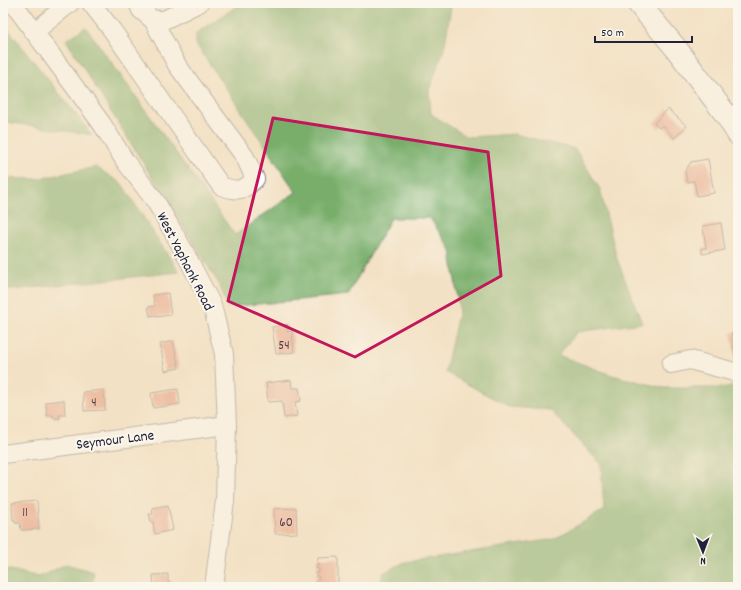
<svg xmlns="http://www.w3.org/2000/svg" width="741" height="590" viewBox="0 0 741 590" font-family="Dekko,sans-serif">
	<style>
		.forest { fill: #78ae6b; stroke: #4d6853 }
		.building { fill: #e6937a }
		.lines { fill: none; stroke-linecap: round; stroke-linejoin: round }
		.minor-casing { stroke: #8a8280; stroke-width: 20 }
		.major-casing { stroke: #8a8280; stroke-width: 24 }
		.minor { stroke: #fff; stroke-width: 18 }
		.major { stroke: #fff; stroke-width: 22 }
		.marked { fill: none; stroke: #c2185b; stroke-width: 3; stroke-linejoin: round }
		.labels { text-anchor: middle; stroke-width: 4; stroke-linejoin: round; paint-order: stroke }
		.number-label { font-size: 13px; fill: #533e4b }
		.street-label { font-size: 15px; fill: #22223b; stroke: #fbf7ec }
	</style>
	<rect width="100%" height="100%" fill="#fbf7ec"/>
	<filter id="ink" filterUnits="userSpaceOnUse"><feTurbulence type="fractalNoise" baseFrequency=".025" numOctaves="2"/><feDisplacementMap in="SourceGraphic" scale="8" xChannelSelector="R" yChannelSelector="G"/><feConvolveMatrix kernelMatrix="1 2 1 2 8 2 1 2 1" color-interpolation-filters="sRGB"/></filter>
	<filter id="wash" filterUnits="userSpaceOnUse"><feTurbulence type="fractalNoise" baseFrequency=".012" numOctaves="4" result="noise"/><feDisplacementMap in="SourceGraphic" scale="16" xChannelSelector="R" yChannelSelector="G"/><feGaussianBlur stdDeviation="0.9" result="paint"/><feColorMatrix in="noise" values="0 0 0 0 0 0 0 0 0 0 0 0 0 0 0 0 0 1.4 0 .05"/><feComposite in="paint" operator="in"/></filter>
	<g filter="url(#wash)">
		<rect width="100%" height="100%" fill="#f3e1c5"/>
		<g class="forest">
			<polygon points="242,3 450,3 451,7 444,50 429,90 431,114 467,137 515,134 575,149 600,189 617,259 642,323 577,332 558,355 612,375 664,388 720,388 738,385 738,587 379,587 383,573 405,562 554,539 604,510 601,464 550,410 509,407 445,372 459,310 451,250 430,218 391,218 348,295 228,307 219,284 66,40 86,27 235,235 296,192 196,44 196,33"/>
			<polygon points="3,22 5,25 92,135 6,122 3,141"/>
			<polygon points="96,167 122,184 179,272 3,291 3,178 38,179"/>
			<polygon points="66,564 94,572 92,587 3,587 3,568 39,577"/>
		</g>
		<g id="blocks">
			<g class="building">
				<polygon points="668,109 687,126 674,138 663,125 659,128 654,123"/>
				<polygon points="708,159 714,193 697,196 694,181 687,182 685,171 691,162"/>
				<polygon points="721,223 725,250 702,254 702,248 706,248 703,226"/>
				<polygon points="168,293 171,315 156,317 156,315 150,316 148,307 155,306 153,295"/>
				<polygon points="287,325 287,332 292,331 294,352 276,354 272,327"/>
				<polygon points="738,331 738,368 737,368 731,333"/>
				<polygon points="173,341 179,368 165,371 160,344"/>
				<polygon points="291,380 292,388 299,388 301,401 295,402 297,416 284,418 282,401 268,402 266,383"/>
				<polygon points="178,389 180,404 153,408 151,393"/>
				<polygon points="104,390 105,410 84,411 83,392"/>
				<polygon points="64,400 65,415 59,415 60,418 54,418 53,415 47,416 46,402"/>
				<polygon points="37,501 39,529 21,530 20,523 15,523 15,519 13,520 12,503"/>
				<polygon points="168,505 173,530 155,534 153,522 151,522 149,514 153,514 152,508"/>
				<polygon points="296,508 297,533 275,534 274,509"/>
				<polygon points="338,557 338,587 318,587 318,583 316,583 316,580 319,580 318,576 316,576 316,573 319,573 319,569 317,569 317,566 319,566 319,564 317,564 318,558"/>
				<polygon points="168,574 168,582 171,582 171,587 154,587 153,575"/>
			</g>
		</g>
	</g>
	<g filter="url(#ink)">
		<use href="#blocks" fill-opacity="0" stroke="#8a8280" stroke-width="1"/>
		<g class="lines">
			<g class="minor-casing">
				<g id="minor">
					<polyline points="13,3 102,124 125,161 156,202 183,249 212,305 224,354 227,425 225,501 214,587"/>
					<path d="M 91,3 L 112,30 L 221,186 C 237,192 244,191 255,179 L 245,157 L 177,65 L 153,20 L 141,10 L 138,3"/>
					<polyline points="153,20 164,20 199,3"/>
					<polyline points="34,32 70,3"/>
					<polyline points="671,364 690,360 738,373"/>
					<polyline points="3,454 227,425"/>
				</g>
			</g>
			<g class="major-casing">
				<polyline id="major" points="638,3 675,47 727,116 738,134"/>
			</g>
			<use href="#minor" class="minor"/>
			<use href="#major" class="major"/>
		</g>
	</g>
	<path d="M0 0H741V590H0ZM 273,118 L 488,152 L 501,276 L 355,357 L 228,301 Z" fill="#f3e1c5" fill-opacity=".55" fill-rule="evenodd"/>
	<path class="marked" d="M 273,118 L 488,152 L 501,276 L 355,357 L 228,301 Z"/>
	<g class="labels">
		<g class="number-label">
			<text x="284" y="349">54</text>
			<text x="94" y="406">4</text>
			<text x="25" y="516">11</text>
			<text x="286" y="526">60</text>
		</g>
		<g class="street-label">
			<text transform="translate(186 261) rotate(63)" y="5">West Yaphank Road</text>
			<text transform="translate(115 439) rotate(-7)" y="5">Seymour Lane</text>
		</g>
	</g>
	<rect width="741" height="590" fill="none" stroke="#fbf7ec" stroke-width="16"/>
	<g transform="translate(703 552) rotate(179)" stroke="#fbf7ec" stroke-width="3" paint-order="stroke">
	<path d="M0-3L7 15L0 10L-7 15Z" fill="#22223b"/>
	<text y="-6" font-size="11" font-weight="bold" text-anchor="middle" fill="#22223b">N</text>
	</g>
	<path d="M595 36v6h97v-6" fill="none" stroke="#22223b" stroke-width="2"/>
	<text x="601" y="36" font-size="12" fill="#22223b" stroke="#fbf7ec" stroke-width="3" paint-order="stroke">50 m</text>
</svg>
